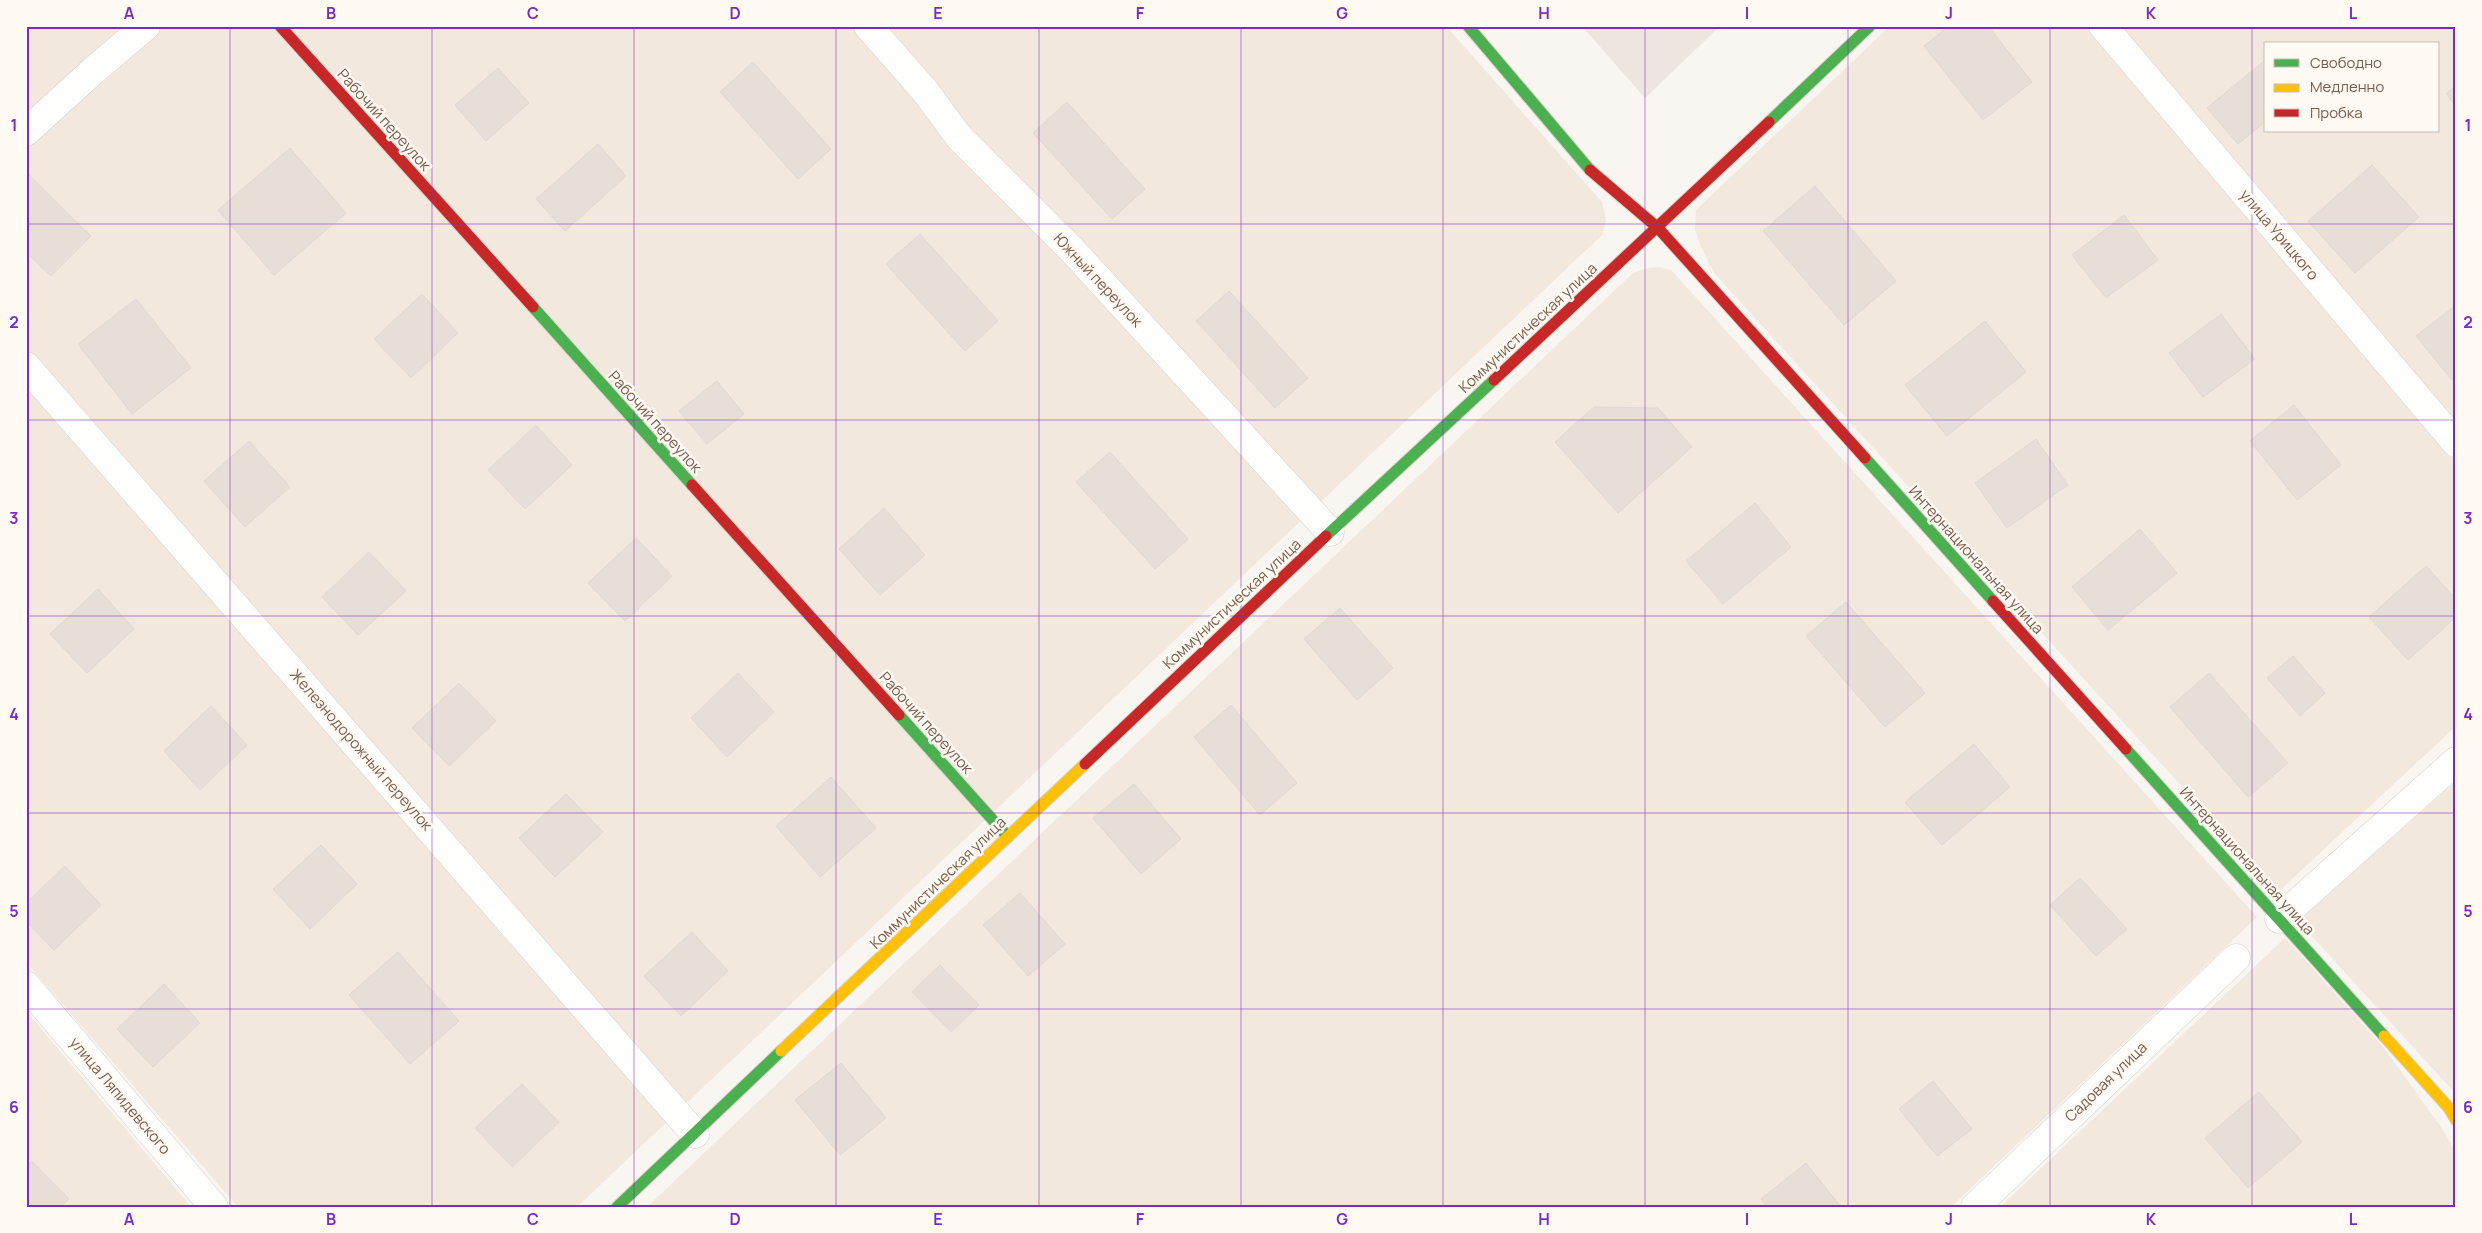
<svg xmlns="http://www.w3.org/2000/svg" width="2482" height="1233" viewBox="0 0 2482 1233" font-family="Manrope,sans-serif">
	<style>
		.residential { fill: #f2e8de; fill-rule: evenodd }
		.industrial { fill: #ede5e0 }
		.building { fill: #e6ded7; stroke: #e2d8d2 }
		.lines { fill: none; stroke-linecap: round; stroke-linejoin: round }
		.street-casing { stroke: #d7d1cb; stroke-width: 29 }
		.fast-casing { stroke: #d9d2cb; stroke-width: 13 }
		.slow-casing { stroke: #d9d2cb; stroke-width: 13 }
		.jam-casing { stroke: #d9d2cb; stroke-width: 13 }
		.street { stroke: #fefefd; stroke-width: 28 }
		.fast { stroke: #4caf50; stroke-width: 11 }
		.slow { stroke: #ffc107; stroke-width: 11 }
		.jam { stroke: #c62828; stroke-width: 11 }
		.grid { fill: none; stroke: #7b2cbf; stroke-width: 1; stroke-opacity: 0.55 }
		.labels { text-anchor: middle; stroke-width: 5; stroke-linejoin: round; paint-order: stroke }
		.street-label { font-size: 15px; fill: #7a5c4d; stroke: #fffaf3 }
		.neatline { fill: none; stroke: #7b2cbf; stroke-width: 2 }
		.grid-label { font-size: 16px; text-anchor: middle; font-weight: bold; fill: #7b2cbf }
	</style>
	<rect width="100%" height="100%" fill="#f9f5f0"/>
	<g class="residential">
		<polygon points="26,26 1446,26 1602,202 1606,221 1602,235 577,1207 238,1207 26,962"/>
		<path d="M 1890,26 L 2456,26 L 2456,726 L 2278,892 L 1714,273 L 1701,247 L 1695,229 L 1696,210 ZM 2266,44 L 2438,44 L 2438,131 L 2266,131 Z"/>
		<polygon points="1660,267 1671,270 2257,917 1951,1207 647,1207 1633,273 1648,268"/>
		<polygon points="2456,781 2456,1094 2298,921"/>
		<polygon points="2285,938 2384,1048 2441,1127 2456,1152 2456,1207 2000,1207"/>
		<polygon points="26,1011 191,1207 26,1207"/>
	</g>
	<polygon class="industrial" points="1582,26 1720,26 1645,98"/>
	<g class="building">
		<polygon points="1949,26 1988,26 2032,82 1983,120 1924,46"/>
		<polygon points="2264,61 2266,63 2266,121 2238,144 2207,108"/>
		<polygon points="753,62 831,149 798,179 720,92"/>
		<polygon points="498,68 529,103 486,141 455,105"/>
		<polygon points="2456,85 2456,106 2446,94"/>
		<polygon points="1067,102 1145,189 1112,219 1033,133"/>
		<polygon points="598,144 626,176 565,231 536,199"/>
		<polygon points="290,148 346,213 274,275 218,210"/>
		<polygon points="2372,165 2419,217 2355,273 2308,221"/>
		<polygon points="29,175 91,236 51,276 26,252 26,177"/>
		<polygon points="1815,186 1896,281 1844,325 1763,231"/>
		<polygon points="2124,215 2158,260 2106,298 2072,255"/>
		<polygon points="920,234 998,321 965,351 886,264"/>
		<polygon points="1229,291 1308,378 1275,408 1196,321"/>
		<polygon points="422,294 458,333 411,378 374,339"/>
		<polygon points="136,299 191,368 132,414 78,344"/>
		<polygon points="2456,305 2456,377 2452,380 2416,336"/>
		<polygon points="2221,314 2255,359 2203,397 2169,353"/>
		<polygon points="1985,321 2026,372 1947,436 1905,385"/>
		<polygon points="717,381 744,414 707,444 679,411"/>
		<polygon points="2294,405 2341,465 2297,500 2250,441"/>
		<polygon points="1594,407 1658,408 1692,447 1618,513 1555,442"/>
		<polygon points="536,425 572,465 525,509 488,470"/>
		<polygon points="2036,439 2068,485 2007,528 1975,483"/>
		<polygon points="249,441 290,487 245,527 204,481"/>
		<polygon points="1110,452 1188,539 1155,569 1076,482"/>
		<polygon points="1755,503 1791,547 1723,604 1686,561"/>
		<polygon points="884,508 925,555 880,595 839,549"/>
		<polygon points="2140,529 2177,573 2108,630 2072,587"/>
		<polygon points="636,538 672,576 625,621 588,583"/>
		<polygon points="369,552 406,591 358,635 322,597"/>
		<polygon points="2426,566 2456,599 2456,617 2408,660 2369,617"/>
		<polygon points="98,589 134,629 87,673 50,634"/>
		<polygon points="1846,602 1925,693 1885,727 1806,636"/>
		<polygon points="1340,608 1393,668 1357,700 1304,639"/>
		<polygon points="2293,656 2325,693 2300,716 2267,678"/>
		<polygon points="738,673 774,712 727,757 691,718"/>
		<polygon points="2209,673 2288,763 2248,797 2170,707"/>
		<polygon points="459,683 496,721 449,766 412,728"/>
		<polygon points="1231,705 1297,783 1260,815 1194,737"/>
		<polygon points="211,706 247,745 200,790 164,751"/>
		<polygon points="1974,744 2010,787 1942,845 1905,802"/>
		<polygon points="831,777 876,828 820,877 776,826"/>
		<polygon points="1134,784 1181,839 1141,874 1093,818"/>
		<polygon points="566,794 603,832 555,877 519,838"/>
		<polygon points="321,845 357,884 310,929 273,889"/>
		<polygon points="65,866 101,905 54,950 26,921 26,903"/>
		<polygon points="2080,878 2127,929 2096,956 2050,905"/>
		<polygon points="1020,893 1065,944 1028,976 983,925"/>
		<polygon points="692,932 728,971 681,1016 644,976"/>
		<polygon points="398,952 459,1021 410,1064 349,995"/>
		<polygon points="940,965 979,1005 951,1032 912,992"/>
		<polygon points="164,984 200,1023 153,1067 117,1029"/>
		<polygon points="841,1063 886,1118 840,1155 795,1100"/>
		<polygon points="1933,1081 1972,1129 1937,1156 1899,1109"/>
		<polygon points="522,1084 559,1122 512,1167 475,1128"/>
		<polygon points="2259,1092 2302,1142 2248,1188 2205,1138"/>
		<polygon points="32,1161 69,1199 61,1207 26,1207 26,1166"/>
		<polygon points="1806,1163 1841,1207 1767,1207 1761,1199"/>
	</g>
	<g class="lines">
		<g class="street-casing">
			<g id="street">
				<polyline points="868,26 925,91 959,137 1072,250 1330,532"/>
				<polyline points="2103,26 2456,443"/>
				<polyline points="26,132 94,70 146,26"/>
				<polyline points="26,366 695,1134"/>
				<polyline points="2279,919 2456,761"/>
				<polyline points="26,985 214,1207"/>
				<polyline points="1975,1207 2236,958"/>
			</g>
		</g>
		<g class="fast-casing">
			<g id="fast">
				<polyline points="1468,26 1590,170"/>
				<polyline points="1769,122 1870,26"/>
				<polyline points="533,307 692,485"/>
				<polyline points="1865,458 1993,601"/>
				<polyline points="1326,536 1494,380"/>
				<polyline points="899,715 1008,837"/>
				<polyline points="2126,749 2384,1036"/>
				<polyline points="617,1207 781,1051"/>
			</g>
		</g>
		<g class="slow-casing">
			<g id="slow">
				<polyline points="2384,1036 2449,1108 2456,1120"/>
				<polyline points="781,1051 1085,764"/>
			</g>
		</g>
		<g class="jam-casing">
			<g id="jam">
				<polyline points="280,26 533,307"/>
				<polyline points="1590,170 1658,228 1865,458"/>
				<polyline points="1494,380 1769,122"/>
				<polyline points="692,485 899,715"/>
				<polyline points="1993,601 2126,749"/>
				<polyline points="1085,764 1326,536"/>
			</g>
		</g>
		<use href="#street" class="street"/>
		<use href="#fast" class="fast"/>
		<use href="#slow" class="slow"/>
		<use href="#jam" class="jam"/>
	</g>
	<path class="grid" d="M 230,26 L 230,1207M 432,26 L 432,1207M 634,26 L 634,1207M 836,26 L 836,1207M 1039,26 L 1039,1207M 1241,26 L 1241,1207M 1443,26 L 1443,1207M 1645,26 L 1645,1207M 1848,26 L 1848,1207M 2050,26 L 2050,1207M 2252,26 L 2252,1207M 26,224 L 2456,224M 26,420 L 2456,420M 26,616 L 2456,616M 26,813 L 2456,813M 26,1009 L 2456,1009"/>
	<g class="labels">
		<g class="street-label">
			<text transform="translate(384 120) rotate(48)" y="5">Рабочий переулок</text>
			<text transform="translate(2279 235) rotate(50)" y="5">улица Урицкого</text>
			<text transform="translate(1098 280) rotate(47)" y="5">Южный переулок</text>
			<text transform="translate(1528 328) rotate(-43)" y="5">Коммунистическая улица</text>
			<text transform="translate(655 422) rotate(48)" y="5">Рабочий переулок</text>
			<text transform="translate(1976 560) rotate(48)" y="5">Интернациональная улица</text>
			<text transform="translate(1232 604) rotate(-43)" y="5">Коммунистическая улица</text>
			<text transform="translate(926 723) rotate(48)" y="5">Рабочий переулок</text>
			<text transform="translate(361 750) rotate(49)" y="5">Железнодорожный переулок</text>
			<text transform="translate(2247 861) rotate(48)" y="5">Интернациональная улица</text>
			<text transform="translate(938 883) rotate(-44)" y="5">Коммунистическая улица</text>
			<text transform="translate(2106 1082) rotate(-44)" y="5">Садовая улица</text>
			<text transform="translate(120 1096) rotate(50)" y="5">улица Ляпидевского</text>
		</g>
	</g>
	<rect width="2482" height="1233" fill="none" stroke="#fffaf3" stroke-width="55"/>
	<rect x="2264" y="42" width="175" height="90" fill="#fffaf3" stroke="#cabbb1"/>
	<rect x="2274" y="59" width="25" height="8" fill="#4caf50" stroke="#cabbb1"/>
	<text x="2310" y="68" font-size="15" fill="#7a5c4d">Свободно</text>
	<rect x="2274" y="84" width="25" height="8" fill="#ffc107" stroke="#cabbb1"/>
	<text x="2310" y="92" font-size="15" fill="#7a5c4d">Медленно</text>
	<rect x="2274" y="109" width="25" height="8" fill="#c62828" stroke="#cabbb1"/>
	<text x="2310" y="118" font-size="15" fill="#7a5c4d">Пробка</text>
	<rect x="28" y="28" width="2426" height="1178" class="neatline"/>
	<g class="grid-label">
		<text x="129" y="19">A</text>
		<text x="331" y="19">B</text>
		<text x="533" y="19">C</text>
		<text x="735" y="19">D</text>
		<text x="938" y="19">E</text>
		<text x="1140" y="19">F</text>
		<text x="1342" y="19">G</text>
		<text x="1544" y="19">H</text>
		<text x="1747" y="19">I</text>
		<text x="1949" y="19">J</text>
		<text x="2151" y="19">K</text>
		<text x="2353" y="19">L</text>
		<text x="14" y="131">1</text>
		<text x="2468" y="131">1</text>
		<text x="14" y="328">2</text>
		<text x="2468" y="328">2</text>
		<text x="14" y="524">3</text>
		<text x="2468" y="524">3</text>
		<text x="14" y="720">4</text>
		<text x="2468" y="720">4</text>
		<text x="14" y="917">5</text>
		<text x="2468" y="917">5</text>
		<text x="14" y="1113">6</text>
		<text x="2468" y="1113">6</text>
		<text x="129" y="1225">A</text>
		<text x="331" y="1225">B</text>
		<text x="533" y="1225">C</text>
		<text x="735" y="1225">D</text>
		<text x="938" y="1225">E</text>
		<text x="1140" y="1225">F</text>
		<text x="1342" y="1225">G</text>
		<text x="1544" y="1225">H</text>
		<text x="1747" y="1225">I</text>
		<text x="1949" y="1225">J</text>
		<text x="2151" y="1225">K</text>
		<text x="2353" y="1225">L</text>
	</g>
</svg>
